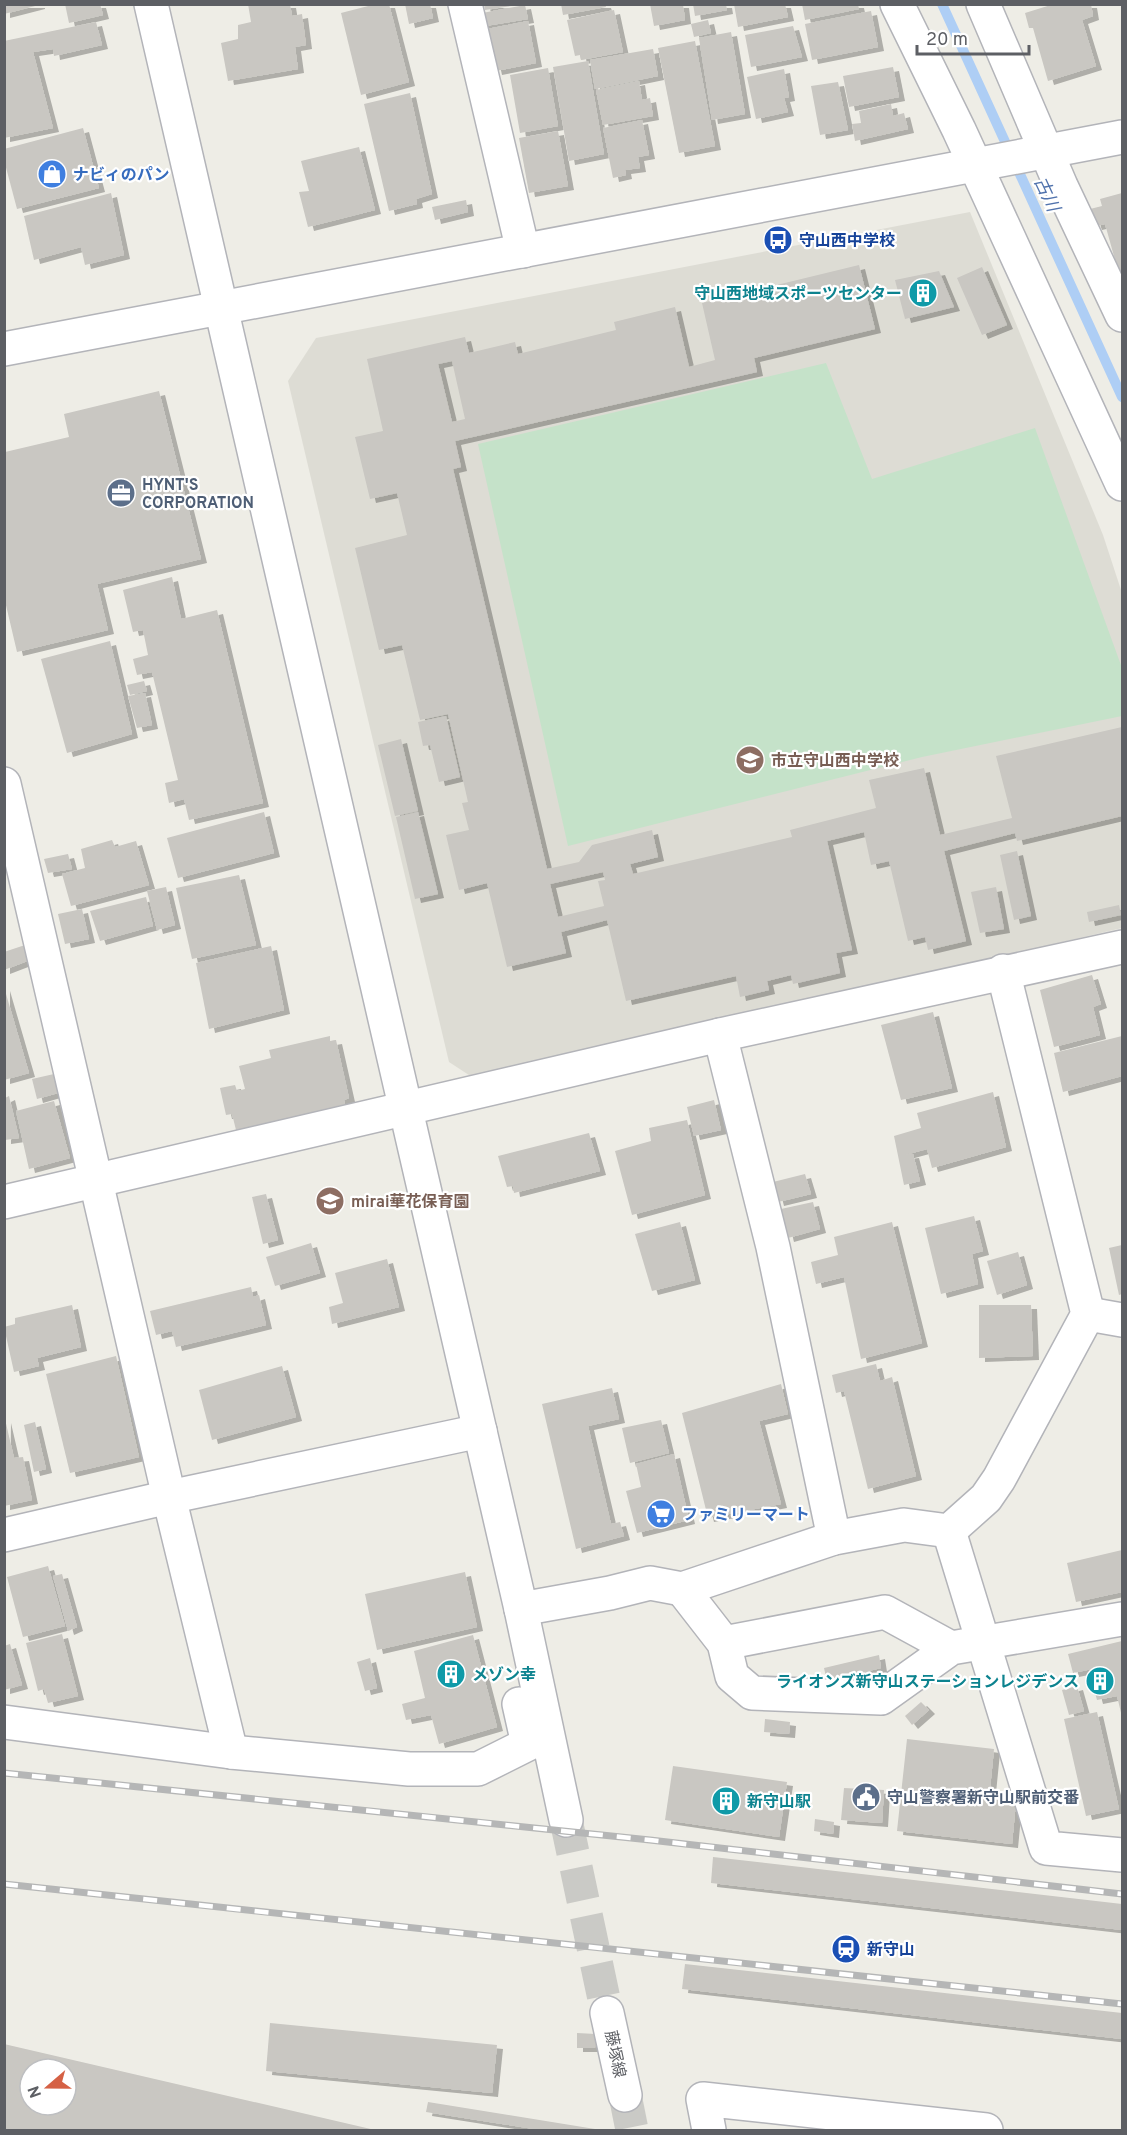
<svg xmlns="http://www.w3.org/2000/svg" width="1127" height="2135" viewBox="0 0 1127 2135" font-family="Overpass,'Noto Sans JP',sans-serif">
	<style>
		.education { fill: #dddcd4 }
		.green { fill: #c5e2c9 }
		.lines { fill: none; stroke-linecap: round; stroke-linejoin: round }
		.stream { stroke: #aecef5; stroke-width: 10 }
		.building { fill: #c9c7c2; fill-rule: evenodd; filter: url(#shadow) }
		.minor-tunnel { stroke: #cacac6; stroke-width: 33; stroke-dasharray: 33 16; stroke-linecap: butt }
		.minor-casing { stroke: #b3b4b9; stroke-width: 36 }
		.minor { stroke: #fff; stroke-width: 33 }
		.rail-casing { stroke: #b5b6b6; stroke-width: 7 }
		.rail { stroke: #fff; stroke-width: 4.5; stroke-dasharray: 14; stroke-linecap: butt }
		.labels { text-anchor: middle; stroke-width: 4.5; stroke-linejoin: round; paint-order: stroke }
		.shop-label { font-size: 16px; font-weight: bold; fill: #366cbe; stroke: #fff; text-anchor: start }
		.transit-label { font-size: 16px; font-weight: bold; fill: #164399; stroke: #fff; text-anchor: start }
		.culture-label { font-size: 16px; font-weight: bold; fill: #0d838f; stroke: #fff; text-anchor: end }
		.service-label { font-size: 16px; font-weight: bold; fill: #4e5e75; stroke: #fff; text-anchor: start }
		.education-label { font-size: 16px; font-weight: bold; fill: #785e54; stroke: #fff; text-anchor: start }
		.street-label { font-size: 16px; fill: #5d5f64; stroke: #fff }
		.water-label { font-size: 18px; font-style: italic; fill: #5173ad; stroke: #fff }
	</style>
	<defs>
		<filter id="shadow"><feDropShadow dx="6" dy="4" stdDeviation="0" flood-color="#0004"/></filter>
	</defs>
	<rect width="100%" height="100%" fill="#eeede6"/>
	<polygon class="education" points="970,212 1103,535 1122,593 1122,928 475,1079 449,1062 288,381 316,338"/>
	<polygon class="green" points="826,363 872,479 1035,428 1122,668 1122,716 922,757 568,846 478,444"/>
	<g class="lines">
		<polyline class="stream" points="942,4 1122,397"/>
	</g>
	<g class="building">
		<polygon points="4,4 39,4 39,5 4,14"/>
		<polygon points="65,4 100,4 103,15 69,23"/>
		<polygon points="248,4 290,4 292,16 302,14 306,45 295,47 298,69 228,81 221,43 238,39 238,25 251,22"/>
		<polygon points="376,4 389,4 409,82 361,95 341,13"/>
		<polygon points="405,4 430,4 433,18 409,24"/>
		<polygon points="484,4 511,4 511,6 485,10"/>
		<polygon points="561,4 605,4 606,7 563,15"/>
		<polygon points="650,4 683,4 685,20 654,26"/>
		<polygon points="693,4 726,4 727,10 695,16"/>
		<polygon points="734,4 785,4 788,17 738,27"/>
		<polygon points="802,4 858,4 859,9 805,20"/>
		<polygon points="1054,4 1091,4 1093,16 1082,20 1096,66 1048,81 1033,28 1029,28 1025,13"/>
		<polygon points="525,5 528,19 479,27 477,14"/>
		<polygon points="614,10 623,52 581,60 580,55 575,56 567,20"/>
		<polygon points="871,11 878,47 812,60 805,24"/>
		<polygon points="708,20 711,33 694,37 691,24"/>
		<polygon points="528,21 536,63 496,71 487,29"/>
		<polygon points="96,22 102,45 54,56 53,49 33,52 53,128 4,138 4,41"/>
		<polygon points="793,26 802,57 751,67 745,35"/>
		<polygon points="731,32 745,114 712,120 699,38"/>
		<polygon points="695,41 715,146 679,153 658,48"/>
		<polygon points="653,49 658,76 595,89 590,60"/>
		<polygon points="588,61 604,154 569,161 553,67"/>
		<polygon points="893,67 899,97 849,107 843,76"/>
		<polygon points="548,68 558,126 520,133 510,75"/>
		<polygon points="784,69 789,97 784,98 788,112 756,119 747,77"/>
		<polygon points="639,81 642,100 650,98 653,116 603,125 596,90"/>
		<polygon points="838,82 848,130 820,135 811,86"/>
		<polygon points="410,93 432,194 416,199 417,204 389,211 364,104"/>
		<polygon points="891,104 893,116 904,113 908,129 855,141 852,124 861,123 859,111"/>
		<polygon points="642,120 649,155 638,157 640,168 625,170 626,175 613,178 603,128"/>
		<polygon points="83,128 99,188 17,209 4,160 4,149"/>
		<polygon points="558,131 568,186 529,193 519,138"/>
		<polygon points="359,147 375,210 308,227 299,192 309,191 301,161"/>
		<polygon points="111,193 124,255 85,265 81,247 34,260 24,216"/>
		<polygon points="1122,193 1122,273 1119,274 1105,224 1096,226 1090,209 1102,206 1100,199"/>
		<polygon points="466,200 468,212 435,220 432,207"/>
		<path d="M 859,265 L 875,329 L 754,358 L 757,372 L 455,441 L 461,467 L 453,469 L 547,869 L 579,862 L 592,845 L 652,830 L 658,857 L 630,864 L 633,874 L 792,837 L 790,830 L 876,808 L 869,780 L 924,768 L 940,835 L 1012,818 L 996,756 L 1122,727 L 1122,816 L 1017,841 L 1015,833 L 944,851 L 966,941 L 928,950 L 925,937 L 908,941 L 889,861 L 871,865 L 864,832 L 827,841 L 852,950 L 836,953 L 840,973 L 793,984 L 791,975 L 767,981 L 769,990 L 740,997 L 736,976 L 626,1001 L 607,920 L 561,932 L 566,953 L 507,967 L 487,883 L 459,890 L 446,835 L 469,830 L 462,803 L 468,802 L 448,714 L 420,720 L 402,645 L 379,650 L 355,548 L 407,535 L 397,493 L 370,499 L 355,437 L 383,431 L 367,359 L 465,337 L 469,353 L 515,342 L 518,354 L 616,330 L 614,322 L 675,307 L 689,367 L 715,360 L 702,303 ZM 452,361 L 465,419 L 452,422 L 438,364 ZM 603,872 L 605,880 L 598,881 L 604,906 L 558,917 L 550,884 Z"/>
		<polygon points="982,267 1007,325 982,335 957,278"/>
		<polygon points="939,271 954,307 905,319 895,280"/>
		<polygon points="159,391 201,559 97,584 108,630 17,652 5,601 5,452 69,437 64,414"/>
		<polygon points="172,577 181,619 217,610 263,803 189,820 184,799 169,803 165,783 178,780 152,672 137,675 133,659 148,655 143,630 133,632 123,590"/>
		<polygon points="110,641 132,734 67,753 41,659"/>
		<polygon points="144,681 147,691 130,695 127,685"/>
		<polygon points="145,693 152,725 137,728 128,696"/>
		<polygon points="446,716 460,777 439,782 430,745 423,746 418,722"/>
		<polygon points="401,739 418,811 395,816 378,745"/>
		<polygon points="264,812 274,853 178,878 167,838"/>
		<polygon points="418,812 438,894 415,899 396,817"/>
		<polygon points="112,840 115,847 136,841 149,885 71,906 62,874 85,868 81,849"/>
		<polygon points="1017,851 1031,916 1014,920 1000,855"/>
		<polygon points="68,854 72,869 48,873 44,859"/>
		<polygon points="239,875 256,945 192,959 176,888"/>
		<polygon points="166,887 175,925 157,930 147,891"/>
		<polygon points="996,887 1004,929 980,933 971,892"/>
		<polygon points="146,897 153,926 100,941 90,911"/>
		<polygon points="1119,905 1121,915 1089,922 1087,912"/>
		<polygon points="82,909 89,939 65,944 58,914"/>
		<polygon points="25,945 30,960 4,970 4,952"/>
		<polygon points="271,946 284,1010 209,1029 196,963"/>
		<polygon points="1092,975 1101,1004 1093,1007 1100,1035 1054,1047 1040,990"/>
		<polygon points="4,987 29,1073 4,1080"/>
		<polygon points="933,1012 952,1088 901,1100 881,1025"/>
		<polygon points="330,1036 330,1041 336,1040 349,1098 344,1100 345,1104 236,1130 232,1114 226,1115 220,1088 235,1085 237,1091 245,1089 239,1066 271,1058 269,1050"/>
		<polygon points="1122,1036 1122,1076 1063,1092 1054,1053"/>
		<polygon points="54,1074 58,1093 37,1099 32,1079"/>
		<polygon points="993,1092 1006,1147 932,1168 927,1149 905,1155 913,1154 920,1181 904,1185 894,1136 921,1128 917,1113"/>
		<polygon points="9,1096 19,1138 5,1140 5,1098"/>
		<polygon points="714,1100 721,1130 694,1136 687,1107"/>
		<polygon points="54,1101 70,1158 29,1169 16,1111"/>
		<polygon points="687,1120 705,1195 632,1215 615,1151 651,1141 649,1128"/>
		<polygon points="589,1133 600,1171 514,1193 513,1186 507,1187 498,1156"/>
		<polygon points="805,1174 811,1194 778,1202 773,1182"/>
		<polygon points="266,1194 278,1240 263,1244 252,1197"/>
		<polygon points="813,1202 820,1229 788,1238 781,1209"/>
		<polygon points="974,1216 983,1251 972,1254 978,1284 941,1294 925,1228"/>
		<polygon points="680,1222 695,1280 652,1291 635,1234"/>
		<polygon points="892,1222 922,1343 861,1359 844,1277 816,1284 811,1262 838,1255 834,1237"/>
		<polygon points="311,1243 320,1273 275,1286 266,1257"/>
		<polygon points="1122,1245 1122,1294 1119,1295 1109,1248"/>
		<polygon points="1018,1252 1027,1285 997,1295 987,1261"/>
		<polygon points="387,1259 399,1307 332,1324 329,1307 343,1303 335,1273"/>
		<polygon points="251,1287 253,1297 259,1295 266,1325 176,1347 172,1331 156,1335 150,1311"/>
		<polygon points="72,1305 81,1347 37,1358 39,1366 14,1372 4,1327 15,1324 15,1318"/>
		<polygon points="979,1305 1031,1305 1033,1356 979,1358"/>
		<polygon points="116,1356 139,1457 70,1473 46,1374"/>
		<polygon points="876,1364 880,1381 892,1377 916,1476 868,1489 844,1391 836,1393 832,1375"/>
		<polygon points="282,1366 296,1417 212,1440 199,1390"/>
		<polygon points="781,1384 788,1414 759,1421 781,1504 708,1518 682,1413"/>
		<polygon points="612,1388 619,1419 588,1426 611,1524 620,1522 624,1536 576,1549 542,1404"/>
		<polygon points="5,1419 14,1458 23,1457 32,1500 4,1506"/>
		<polygon points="661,1420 669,1453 630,1463 622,1428"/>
		<polygon points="35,1422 46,1469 34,1472 24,1425"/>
		<polygon points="674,1454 689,1520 637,1533 626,1491 641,1487 636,1464"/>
		<polygon points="1122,1550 1122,1592 1076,1602 1067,1563"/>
		<polygon points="48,1566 65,1626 23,1637 7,1577"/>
		<polygon points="465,1572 477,1627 377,1650 365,1594"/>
		<polygon points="62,1574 77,1627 68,1631 53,1576"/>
		<polygon points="62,1634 78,1696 48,1703 44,1689 38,1691 26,1643"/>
		<polygon points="473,1635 497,1727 439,1744 431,1715 406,1720 402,1704 425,1698 414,1651"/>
		<polygon points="1122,1641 1122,1717 1117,1696 1097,1700 1094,1689 1115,1683 1114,1678 1096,1683 1092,1669 1073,1673 1068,1654"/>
		<polygon points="10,1644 22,1685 4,1690 4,1646"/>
		<polygon points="879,1655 881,1668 827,1681 824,1668"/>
		<polygon points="370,1658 377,1688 365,1691 357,1662"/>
		<polygon points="1077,1686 1084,1711 1069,1715 1062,1690"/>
		<polygon points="921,1702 929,1710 912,1725 905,1716"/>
		<polygon points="1097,1712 1119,1809 1086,1816 1064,1719"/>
		<polygon points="765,1719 790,1722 789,1734 764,1732"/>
		<polygon points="907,1739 994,1749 989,1799 1016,1802 1012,1844 897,1831"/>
		<polygon points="673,1766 787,1782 779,1837 665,1820"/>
		<polygon points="844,1788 884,1790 882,1823 841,1820"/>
		<polygon points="815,1819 834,1822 833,1834 814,1831"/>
		<polygon points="713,1857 1122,1904 1122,1930 711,1883"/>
		<polygon points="685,1964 1122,2013 1122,2039 682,1989"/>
		<polygon points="270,2023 497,2045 492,2093 266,2071"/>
		<polygon points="577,2033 596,2034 595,2048 577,2048"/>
		<path d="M 4,2044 L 375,2130 L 4,2130 ZM 30,2069 L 66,2069 L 66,2105 L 30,2105 Z"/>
		<polygon points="428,2102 595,2129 595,2130 540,2130 426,2112"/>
	</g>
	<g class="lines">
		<g class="minor-tunnel">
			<polyline points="566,1820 607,2013"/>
			<polyline points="625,2095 632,2130"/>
		</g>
		<g class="minor-casing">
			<g id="minor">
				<polyline points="151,4 521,1609 566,1820"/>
				<polyline points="465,4 523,251"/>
				<polyline points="897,4 959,130 1122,484"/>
				<polyline points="983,4 1061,186 1122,315"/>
				<polyline points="4,349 1122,137"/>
				<polyline points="4,784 169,1497 231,1752"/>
				<polyline points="720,1035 773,1247 834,1538"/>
				<polyline points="4,1202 720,1035 1122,947"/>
				<polyline points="1088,1314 1122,1320"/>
				<polyline points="949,1531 1046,1848 1122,1855"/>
				<polyline points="4,1535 169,1497 480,1431"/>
				<polyline points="682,1589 724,1643 732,1676 752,1693 881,1698 951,1648 1122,1619"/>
				<polyline points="521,1609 610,1593 650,1583 682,1589 834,1538 904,1525 949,1531 986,1498 999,1479 1088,1314 1003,971"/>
				<polyline points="724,1643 885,1612 951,1648"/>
				<polyline points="4,1722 231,1752 409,1769 478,1769 528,1744 519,1704"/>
				<polyline points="607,2013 625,2095"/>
				<polyline points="709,2130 703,2099 986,2130"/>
			</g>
		</g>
		<use href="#minor" class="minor"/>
		<g class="rail-casing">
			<g id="rail">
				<polyline points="4,1773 650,1840 1122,1894"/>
				<polyline points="4,1884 1122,2004"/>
			</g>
		</g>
		<use href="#rail" class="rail"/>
	</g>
	<defs>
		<g id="shop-disc" transform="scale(1.5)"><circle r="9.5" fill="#3f7fe0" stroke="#fff"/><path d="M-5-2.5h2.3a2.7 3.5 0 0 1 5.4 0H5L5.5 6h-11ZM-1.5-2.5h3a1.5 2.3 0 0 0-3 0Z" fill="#fff"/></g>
		<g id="bus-disc" transform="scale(1.5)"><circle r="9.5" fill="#1a4fb4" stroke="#fff"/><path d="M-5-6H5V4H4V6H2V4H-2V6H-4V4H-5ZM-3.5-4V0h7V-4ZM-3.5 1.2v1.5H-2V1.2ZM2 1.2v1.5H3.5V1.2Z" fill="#fff"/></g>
		<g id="building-disc" transform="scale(1.5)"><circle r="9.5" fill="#0f9aa8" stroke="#fff"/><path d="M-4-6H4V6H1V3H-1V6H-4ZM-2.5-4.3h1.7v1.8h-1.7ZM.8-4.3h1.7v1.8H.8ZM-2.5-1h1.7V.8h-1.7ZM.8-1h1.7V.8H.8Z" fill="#fff"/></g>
		<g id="office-disc" transform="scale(1.5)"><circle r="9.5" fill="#5c6f8a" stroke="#fff"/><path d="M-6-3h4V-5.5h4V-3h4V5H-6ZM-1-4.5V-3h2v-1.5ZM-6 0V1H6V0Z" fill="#fff"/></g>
		<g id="school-disc" transform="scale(1.5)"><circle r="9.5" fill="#8d6e63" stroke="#fff"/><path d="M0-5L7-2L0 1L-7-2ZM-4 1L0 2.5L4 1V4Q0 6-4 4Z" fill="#fff"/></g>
		<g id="supermarket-disc" transform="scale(1.5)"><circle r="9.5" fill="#3f7fe0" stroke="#fff"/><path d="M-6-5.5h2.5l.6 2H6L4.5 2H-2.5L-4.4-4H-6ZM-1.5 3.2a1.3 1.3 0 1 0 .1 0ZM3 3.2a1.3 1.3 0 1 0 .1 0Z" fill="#fff"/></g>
		<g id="civic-disc" transform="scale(1.5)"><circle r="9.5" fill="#5c6f8a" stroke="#fff"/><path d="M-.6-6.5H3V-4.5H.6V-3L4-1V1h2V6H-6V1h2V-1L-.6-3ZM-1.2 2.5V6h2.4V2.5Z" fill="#fff"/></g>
		<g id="station-disc" transform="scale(1.5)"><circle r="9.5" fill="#1a4fb4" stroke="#fff"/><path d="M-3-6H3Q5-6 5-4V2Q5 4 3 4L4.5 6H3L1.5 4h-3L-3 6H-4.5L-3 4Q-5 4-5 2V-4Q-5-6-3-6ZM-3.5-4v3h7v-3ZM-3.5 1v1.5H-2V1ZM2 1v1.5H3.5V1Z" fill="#fff"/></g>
	</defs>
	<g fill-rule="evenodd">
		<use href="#shop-disc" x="52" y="174"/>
		<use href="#bus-disc" x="778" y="240"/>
		<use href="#building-disc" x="923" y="293"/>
		<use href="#office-disc" x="121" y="493"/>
		<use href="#school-disc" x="750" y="760"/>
		<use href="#school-disc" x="330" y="1201"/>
		<use href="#supermarket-disc" x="661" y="1514"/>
		<use href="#building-disc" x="451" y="1674"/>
		<use href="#building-disc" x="1100" y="1681"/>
		<use href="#civic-disc" x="866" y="1797"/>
		<use href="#building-disc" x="726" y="1801"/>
		<use href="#station-disc" x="846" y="1949"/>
	</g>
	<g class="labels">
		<g class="shop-label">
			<text x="73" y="180">ナビィのパン</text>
			<text x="682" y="1520">ファミリーマート</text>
		</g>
		<g class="transit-label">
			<text x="799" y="246">守山西中学校</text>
			<text x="867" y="1955">新守山</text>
		</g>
		<g class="culture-label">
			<text x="902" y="299">守山西地域スポーツセンター</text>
			<text x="472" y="1680" text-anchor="start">メゾン幸</text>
			<text x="1079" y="1687">ライオンズ新守山ステーションレジデンス</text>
			<text x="747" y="1807" text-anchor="start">新守山駅</text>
		</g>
		<g class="service-label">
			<text x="142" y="490">HYNT'S<tspan x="142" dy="18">CORPORATION</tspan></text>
			<text x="887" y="1803">守山警察署新守山駅前交番</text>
		</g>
		<g class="education-label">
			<text x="771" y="766">市立守山西中学校</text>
			<text x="351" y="1207">mirai華花保育園</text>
		</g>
		<g class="street-label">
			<text transform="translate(616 2054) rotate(78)" y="6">藤塚線</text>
		</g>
		<g class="water-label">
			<text transform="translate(1047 194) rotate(65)" y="6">古川</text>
		</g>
	</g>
	<rect width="1127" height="2135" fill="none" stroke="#5d5f64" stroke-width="12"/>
	<g transform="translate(48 2087) rotate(250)"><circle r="28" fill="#ffffff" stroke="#bebfc1" stroke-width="1.5"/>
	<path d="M0-4.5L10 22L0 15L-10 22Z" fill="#d56145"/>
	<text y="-9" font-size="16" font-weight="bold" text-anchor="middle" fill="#5d5f64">N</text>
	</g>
	<path d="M917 45v9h112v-9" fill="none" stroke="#5d5f64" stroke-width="3"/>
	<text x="926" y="45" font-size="18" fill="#5d5f64" stroke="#ffffff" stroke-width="4.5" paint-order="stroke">20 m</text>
</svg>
